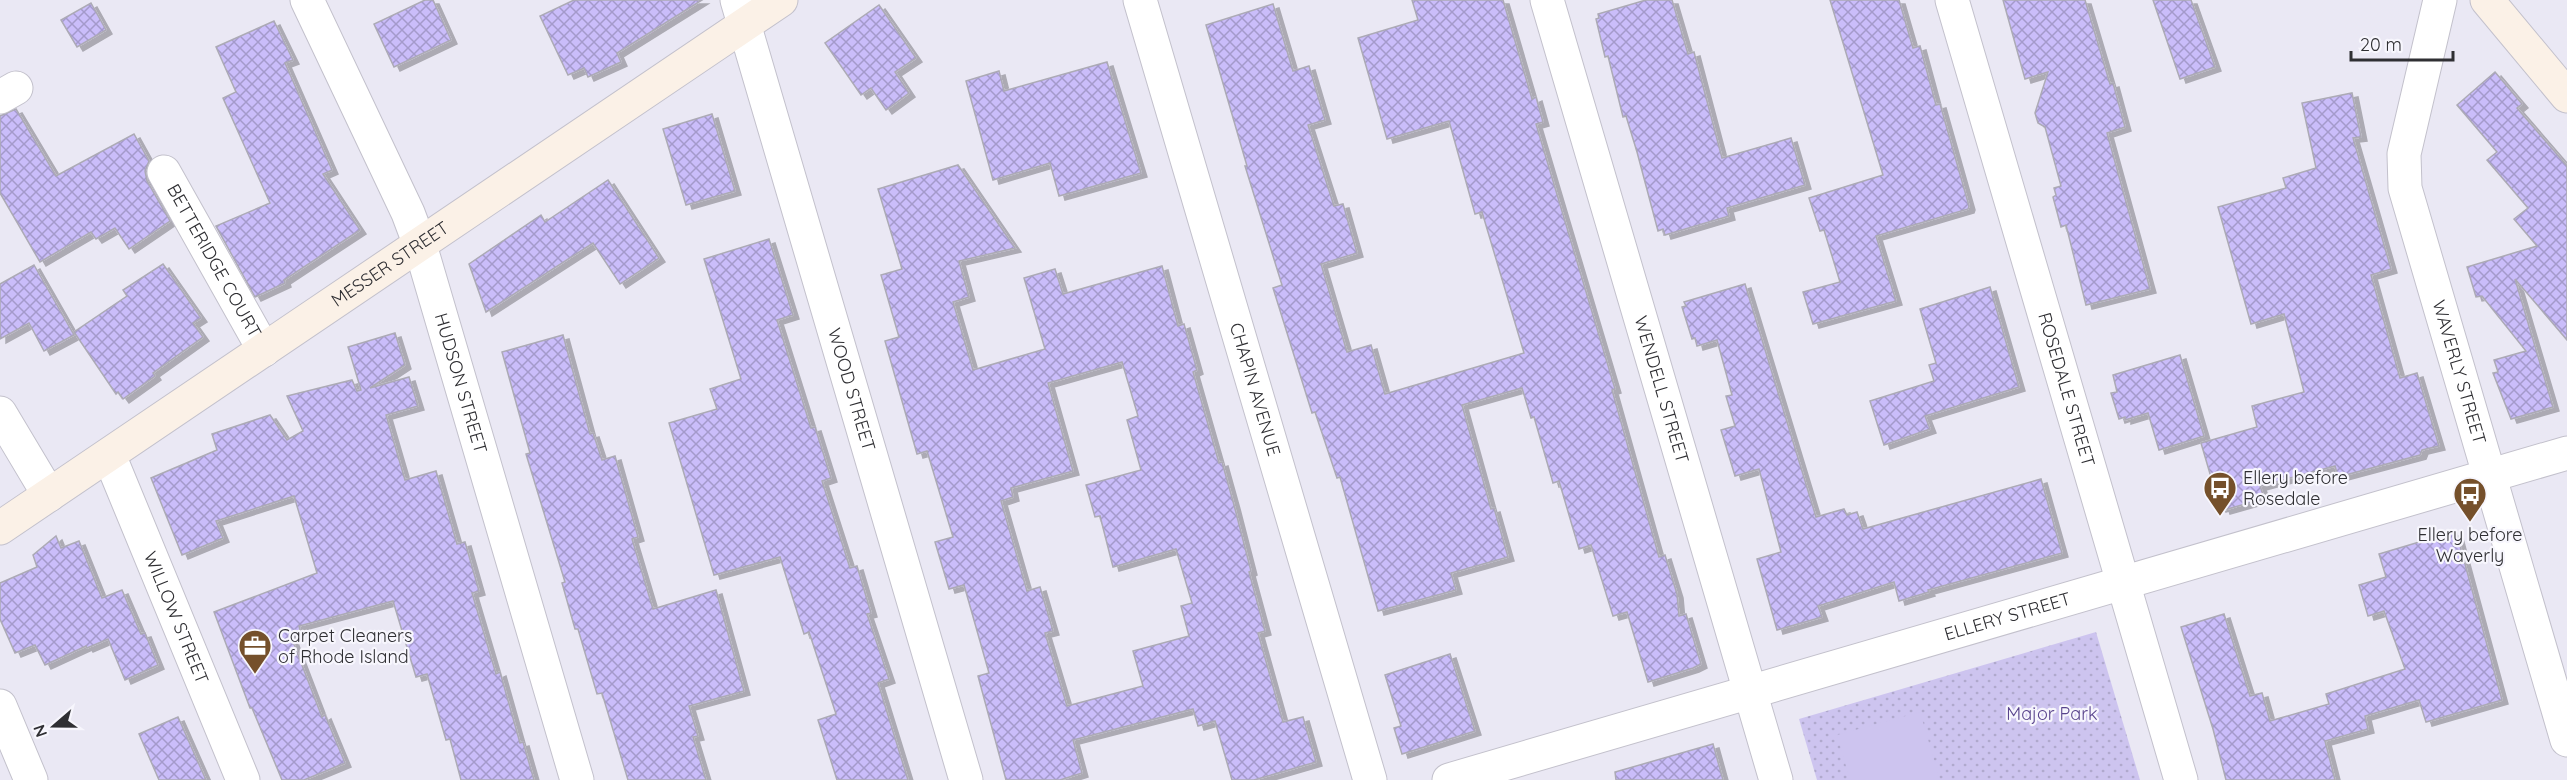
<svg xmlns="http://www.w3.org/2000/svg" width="2567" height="780" viewBox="0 0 2567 780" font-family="Quicksand,sans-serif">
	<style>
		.park { fill: url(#park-dots) }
		.garden { fill: #cdc4ef }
		.building { fill: url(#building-cross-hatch); stroke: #acaab5; stroke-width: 1.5; fill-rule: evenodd; filter: url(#shadow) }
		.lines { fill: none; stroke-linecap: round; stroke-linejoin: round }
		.street-casing { stroke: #c3c1cc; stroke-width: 35 }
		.secondary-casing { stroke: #c3c1cc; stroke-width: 35 }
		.street { stroke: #fff; stroke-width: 33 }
		.secondary { stroke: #fbf1e7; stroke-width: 33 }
		.labels { text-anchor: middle; stroke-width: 4.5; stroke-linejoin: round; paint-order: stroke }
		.street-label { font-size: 18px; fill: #2f2f33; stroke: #f7f6fd }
		.poi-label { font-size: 18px; fill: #2f2f33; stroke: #f7f6fd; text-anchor: start }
		.park-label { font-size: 18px; fill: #58438c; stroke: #f7f6fd }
	</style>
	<defs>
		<pattern id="park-dots" width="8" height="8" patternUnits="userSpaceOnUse" patternTransform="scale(1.5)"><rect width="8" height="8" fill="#cdc4ef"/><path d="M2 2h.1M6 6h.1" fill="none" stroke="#b0a9cd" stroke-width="1.8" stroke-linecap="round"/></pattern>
		<pattern id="building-cross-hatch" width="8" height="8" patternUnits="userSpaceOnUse" patternTransform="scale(1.5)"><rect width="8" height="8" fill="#cabdfa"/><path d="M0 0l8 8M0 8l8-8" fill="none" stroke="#a49acb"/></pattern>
		<filter id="shadow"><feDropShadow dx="6" dy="4" stdDeviation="0" flood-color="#0004"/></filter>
	</defs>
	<rect width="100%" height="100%" fill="#eae8f4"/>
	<polygon class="park" points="2096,632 2140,780 1817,780 1799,719"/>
	<polygon class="garden" points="1920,712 1940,780 1850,780 1837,735"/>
	<g class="building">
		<polygon points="425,0 433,0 451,40 394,67 374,24"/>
		<polygon points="574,0 702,0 617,53 621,62 588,77 584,68 568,75 540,16"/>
		<polygon points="1412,0 1503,0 1532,99 1536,97 1543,122 1536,124 1615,389 1612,390 1659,557 1665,555 1677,594 1679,616 1686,614 1701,664 1693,668 1648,682 1627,612 1613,616 1591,545 1579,549 1559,481 1553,483 1534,417 1531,418 1522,388 1462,405 1491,509 1494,508 1508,557 1451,573 1456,590 1378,611 1340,477 1337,478 1315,412 1312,413 1273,288 1282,285 1245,166 1247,166 1206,25 1273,4 1293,71 1309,66 1325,120 1308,125 1334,206 1343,204 1357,253 1321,264 1347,352 1371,345 1385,394 1524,353 1482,212 1475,214 1449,121 1387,139 1358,38 1418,20"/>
		<polygon points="1646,0 1672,0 1688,54 1694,52 1722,158 1791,138 1805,185 1727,208 1729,216 1665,235 1663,229 1658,231 1637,152 1626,116 1623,117 1608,56 1605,57 1596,19 1599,18 1598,14"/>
		<polygon points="1830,0 1899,0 1913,48 1920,46 1936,105 1940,104 1969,206 1968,209 1876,236 1896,301 1813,324 1803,292 1840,282 1824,230 1820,231 1809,198 1883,175"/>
		<polygon points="2003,0 2085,0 2110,84 2113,83 2125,127 2107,133 2150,289 2086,305 2066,225 2061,227 2053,197 2056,195 2054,188 2061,186 2045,127 2038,123 2035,113 2048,72 2025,79"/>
		<polygon points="2153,0 2191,0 2215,67 2180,79"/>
		<polygon points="91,3 106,30 77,47 61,20"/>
		<polygon points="879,5 916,58 895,72 909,93 886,110 871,88 861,95 825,43"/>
		<polygon points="274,21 293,60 285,63 332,170 323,174 360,230 284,280 285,283 255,297 216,226 270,203 223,98 236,92 216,47"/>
		<polygon points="1107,62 1141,173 1059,196 1050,163 993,180 966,81 999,71 1004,91"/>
		<polygon points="2495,72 2522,104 2517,108 2567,166 2567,340 2515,279 2553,407 2511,419 2493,373 2498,372 2494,360 2526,351 2482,296 2476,297 2467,267 2537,246 2514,219 2528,208 2487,160 2497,152 2457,105"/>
		<polygon points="2352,93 2361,137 2353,138 2391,269 2371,275 2400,378 2417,373 2439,446 2422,450 2420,455 2338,477 2335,466 2260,486 2263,495 2255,497 2256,501 2224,510 2223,507 2220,508 2201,443 2257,427 2252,406 2304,392 2284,314 2251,324 2218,207 2286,188 2283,178 2316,168 2302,103"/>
		<polygon points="16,109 56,176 134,134 149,161 145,171 147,181 170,221 129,249 115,228 96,239 91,232 40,262 0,193 0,116"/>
		<polygon points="712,114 735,191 686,205 663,129"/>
		<path d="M 958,165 L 1015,248 L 959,261 L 969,297 L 953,302 L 973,370 L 1045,349 L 1024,278 L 1055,269 L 1063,294 L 1162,266 L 1178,326 L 1184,324 L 1197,370 L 1193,372 L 1219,463 L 1222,462 L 1234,505 L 1251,571 L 1249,572 L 1265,631 L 1258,633 L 1283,722 L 1303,717 L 1316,762 L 1254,780 L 1232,780 L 1215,721 L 1198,726 L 1193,709 L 1073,740 L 1082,773 L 1060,780 L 1006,780 L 978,676 L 989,673 L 964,585 L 949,589 L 935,542 L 953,537 L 927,451 L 917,454 L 885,341 L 899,337 L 881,275 L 902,269 L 878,189 ZM 1122,362 L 1138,416 L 1127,420 L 1141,470 L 1086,485 L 1095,517 L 1100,516 L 1113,567 L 1176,549 L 1192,603 L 1181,606 L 1189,636 L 1133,651 L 1143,686 L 1067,706 L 1045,633 L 1053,631 L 1040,587 L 1027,591 L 1001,501 L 1013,497 L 1011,488 L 1073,471 L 1048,383 Z"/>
		<polygon points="608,180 659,258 620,284 593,243 486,312 469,264 541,215 545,222"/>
		<polygon points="769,239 793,315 777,320 811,428 815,427 831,478 822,481 850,568 857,566 871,613 867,614 889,679 878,683 908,780 837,780 818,720 836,714 809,632 804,634 780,557 714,575 669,423 717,409 710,389 741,379 704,259"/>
		<polygon points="163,264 201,318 193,323 203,337 153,373 155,376 123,399 118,392 116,394 74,332 127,296 123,290"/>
		<polygon points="34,265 74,335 44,351 29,323 0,339 0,284"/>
		<polygon points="1745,284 1816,517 1844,509 1847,515 1857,512 1863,529 2041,479 2062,553 1928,590 1929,592 1899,601 1894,582 1818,606 1822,617 1777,630 1757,559 1781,552 1759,469 1735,476 1721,430 1735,426 1726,396 1732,395 1717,340 1697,346 1695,338 1692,339 1682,307 1686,306 1684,302"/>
		<polygon points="1990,287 2019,387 1925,416 1930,429 1884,445 1870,401 1934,381 1929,365 1936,363 1920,309"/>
		<polygon points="395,333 405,365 370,388 409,377 418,406 386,415 405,480 436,471 457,544 465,542 479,591 472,593 496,674 500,672 520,743 523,742 534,780 461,780 450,739 446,740 427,674 416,677 393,601 299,626 300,630 290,634 322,717 325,715 345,763 304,780 282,780 252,708 250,708 214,612 317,573 294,496 216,521 223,538 182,555 151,478 217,450 212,434 270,415 287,440 303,431 287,396 352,380 357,391 361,390 348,347"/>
		<polygon points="563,335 590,434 593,433 602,460 615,456 638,537 632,539 653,609 716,590 744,691 689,706 698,736 693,737 706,780 628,780 602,693 597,694 578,629 575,629 562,583 565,582 526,454 530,453 502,352"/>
		<polygon points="2180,355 2204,436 2159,450 2148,413 2125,420 2125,417 2119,419 2111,393 2117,392 2113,375"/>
		<polygon points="2456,531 2502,700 2426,722 2419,700 2365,716 2368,729 2325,741 2335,780 2226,780 2213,729 2181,627 2224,614 2250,696 2262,693 2270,721 2329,704 2326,694 2405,669 2384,611 2368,616 2359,585 2386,577 2379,554"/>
		<polygon points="56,536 61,548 79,541 102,598 122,590 141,634 145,633 158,665 125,680 108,639 87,648 86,646 45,665 35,645 15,653 0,619 0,583 37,567 33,555"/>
		<polygon points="1450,654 1475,731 1402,754 1394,728 1401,726 1385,675"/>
		<polygon points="178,717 206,780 159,780 139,734"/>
		<polygon points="1713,744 1723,780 1616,780 1615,772"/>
	</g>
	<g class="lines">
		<g class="street-casing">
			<g id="street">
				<path id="s1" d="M 307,0 L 408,213 L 420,245 L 577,780"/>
				<path id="s2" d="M 737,0 L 966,780"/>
				<path id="s3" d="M 1140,0 L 1370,780"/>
				<path id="s4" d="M 1547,0 L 1776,780"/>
				<path id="s5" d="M 1952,0 L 2181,780"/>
				<path id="s6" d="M 2440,0 L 2404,154 L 2405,188 L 2567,740"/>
				<polyline points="0,97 16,88"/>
				<path id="s7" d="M 164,172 L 264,350"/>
				<polyline points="0,413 49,495"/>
				<path id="s8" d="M 109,455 L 243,780"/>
				<polyline points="0,706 31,780"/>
				<path id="s9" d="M 1449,780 L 2567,453"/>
			</g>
		</g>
		<g class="secondary-casing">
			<g id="secondary">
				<polyline points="2487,0 2567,96"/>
				<path id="s10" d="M 0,528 L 781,0"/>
			</g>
		</g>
		<use href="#street" class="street"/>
		<use href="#secondary" class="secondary"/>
	</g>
	<defs>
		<g id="bus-pin" transform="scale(1.725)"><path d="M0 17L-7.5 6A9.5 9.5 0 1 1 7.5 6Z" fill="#75502b" stroke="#f7f6fd"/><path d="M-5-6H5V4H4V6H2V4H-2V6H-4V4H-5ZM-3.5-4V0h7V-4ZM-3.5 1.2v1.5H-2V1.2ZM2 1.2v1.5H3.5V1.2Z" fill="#fff"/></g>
		<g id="office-pin" transform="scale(1.725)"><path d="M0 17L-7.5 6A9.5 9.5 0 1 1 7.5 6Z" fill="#75502b" stroke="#f7f6fd"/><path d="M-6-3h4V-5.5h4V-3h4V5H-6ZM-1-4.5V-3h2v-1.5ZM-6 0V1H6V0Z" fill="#fff"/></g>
	</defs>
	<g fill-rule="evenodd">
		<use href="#bus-pin" x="2220" y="488"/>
		<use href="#bus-pin" x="2470" y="494"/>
		<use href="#office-pin" x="255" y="646"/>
	</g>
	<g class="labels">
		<g class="street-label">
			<text dy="6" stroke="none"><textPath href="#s7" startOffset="102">BETTERIDGE COURT</textPath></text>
			<text dy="6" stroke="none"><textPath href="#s10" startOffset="471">MESSER STREET</textPath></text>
			<text dy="6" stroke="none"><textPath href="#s6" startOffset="384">WAVERLY STREET</textPath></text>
			<text dy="6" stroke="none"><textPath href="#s1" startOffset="414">HUDSON STREET</textPath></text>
			<text dy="6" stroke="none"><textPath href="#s2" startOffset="406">WOOD STREET</textPath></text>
			<text dy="6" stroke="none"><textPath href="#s3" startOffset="406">CHAPIN AVENUE</textPath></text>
			<text dy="6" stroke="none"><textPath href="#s4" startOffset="406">WENDELL STREET</textPath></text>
			<text dy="6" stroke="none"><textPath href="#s5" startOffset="406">ROSEDALE STREET</textPath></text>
			<text dy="6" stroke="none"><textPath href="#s9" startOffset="582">ELLERY STREET</textPath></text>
			<text dy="6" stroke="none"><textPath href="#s8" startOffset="176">WILLOW STREET</textPath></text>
		</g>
		<g class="poi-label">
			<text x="2243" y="484">Ellery before<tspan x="2243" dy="21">Rosedale</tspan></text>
			<text x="2470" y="541" text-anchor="middle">Ellery before<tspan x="2470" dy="21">Waverly</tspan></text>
			<text x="278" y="642">Carpet Cleaners<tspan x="278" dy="21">of Rhode Island</tspan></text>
		</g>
		<g class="park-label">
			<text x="2052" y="720">Major Park</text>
		</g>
	</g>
	<g transform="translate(54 726) rotate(250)" stroke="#f7f6fd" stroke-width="4.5" paint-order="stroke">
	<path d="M0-4.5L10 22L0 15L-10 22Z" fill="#2f2f33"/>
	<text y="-9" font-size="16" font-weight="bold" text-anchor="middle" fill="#2f2f33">N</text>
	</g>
	<path d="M2351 51v9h102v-9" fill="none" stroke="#2f2f33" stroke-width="3"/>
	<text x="2360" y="51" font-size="18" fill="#2f2f33" stroke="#f7f6fd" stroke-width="4.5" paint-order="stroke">20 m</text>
</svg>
